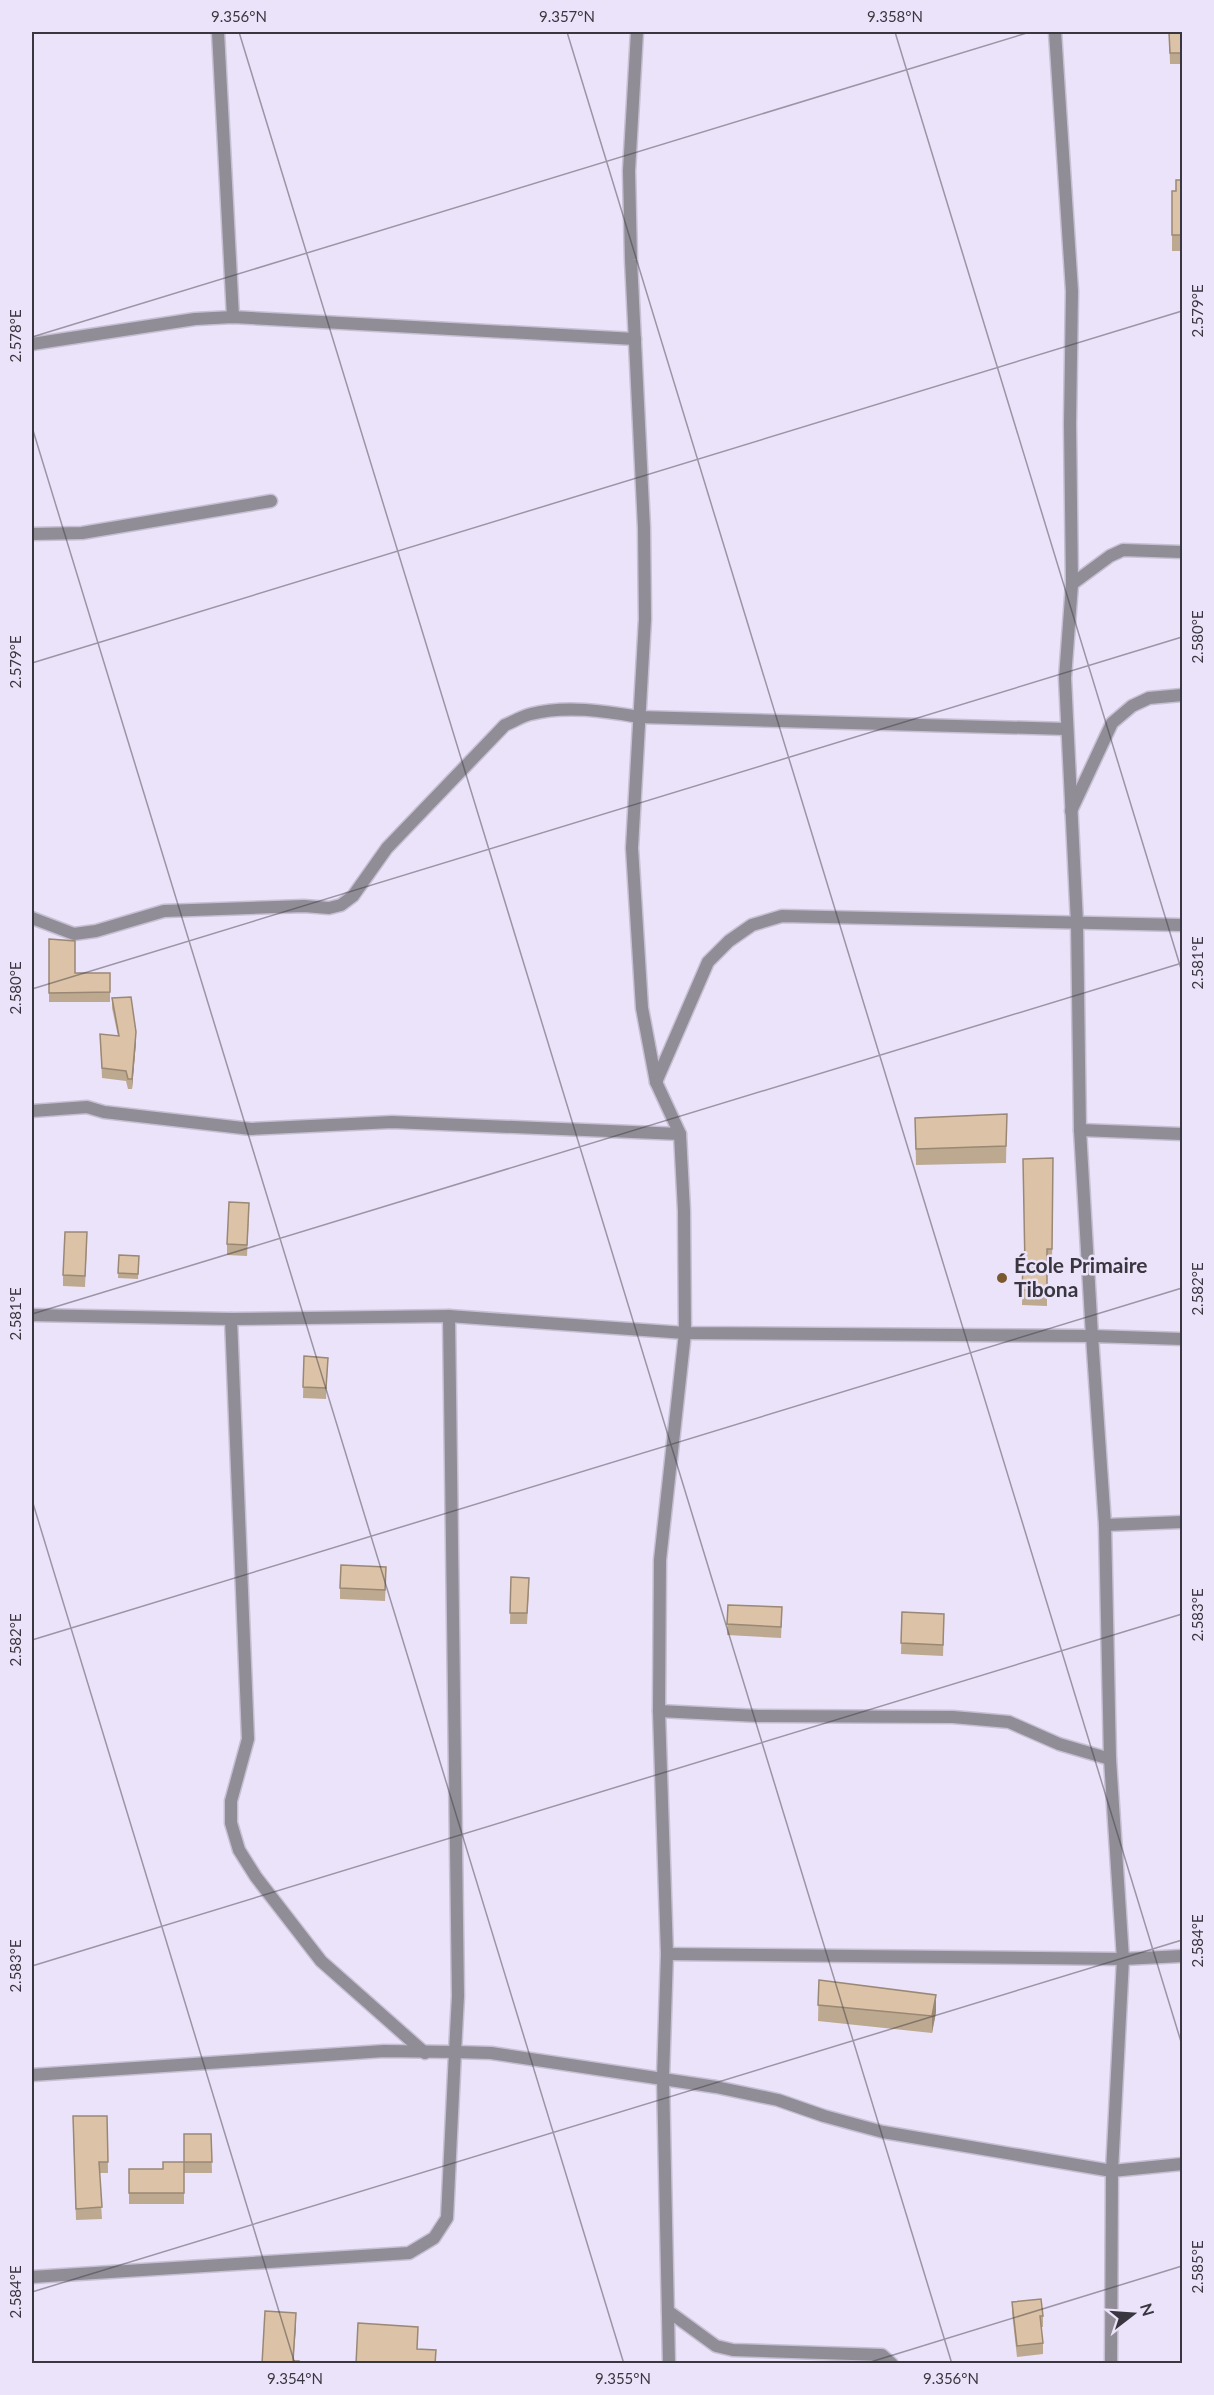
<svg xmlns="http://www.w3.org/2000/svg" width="1214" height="2395" viewBox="0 0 1214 2395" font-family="Lato,sans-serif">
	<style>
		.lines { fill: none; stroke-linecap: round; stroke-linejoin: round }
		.minor-casing { stroke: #c7c0d4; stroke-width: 15 }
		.minor { stroke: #908d96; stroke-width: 12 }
		.wall { fill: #bda890 }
		.shaded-wall { fill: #9a8875 }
		.building { fill: #dcc3a7; stroke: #9a8875; stroke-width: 1.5 }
		.ticks { fill: none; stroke: #39363f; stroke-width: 1.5; stroke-opacity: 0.45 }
		.poi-dot { fill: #7a5930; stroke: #ebe3f9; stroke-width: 2 }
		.labels { text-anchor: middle; stroke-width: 5; stroke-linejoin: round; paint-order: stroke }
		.poi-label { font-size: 21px; font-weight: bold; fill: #39363f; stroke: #ebe3f9; text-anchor: start }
		.neatline { fill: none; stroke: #39363f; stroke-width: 2 }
		.ticks-label { font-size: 15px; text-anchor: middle; fill: #39363f }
	</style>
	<rect width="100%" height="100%" fill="#ebe3f9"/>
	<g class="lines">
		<g class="minor-casing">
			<g id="minor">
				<polyline points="218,32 233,317"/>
				<polyline points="637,32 629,171 631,260 644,528 645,619 632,848 642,1008 656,1082 680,1134 684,1211 685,1333 660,1560 659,1711 667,1954 663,2078 669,2364"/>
				<polyline points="32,344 195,319 233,317 635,339"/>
				<polyline points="32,534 82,533 271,501"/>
				<polyline points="1072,584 1110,556 1123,550 1182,552"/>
				<polyline points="1071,811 1112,723 1132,706 1149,698 1182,695"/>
				<path d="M 32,918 L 74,934 L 96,931 L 164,911 L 304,906 L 329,908 L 341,905 L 353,896 L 387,848 L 505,725 C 513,722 522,716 531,714 C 565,705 605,711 639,717 L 1066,729"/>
				<polyline points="656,1082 708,962 729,941 752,925 782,916 1182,925"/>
				<polyline points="32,1111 87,1107 104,1112 251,1129 392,1122 680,1134"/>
				<polyline points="1080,1130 1182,1134"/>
				<polyline points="32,1315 231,1319 449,1316 685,1333 1092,1336 1080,1130 1077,923 1065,678 1072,584 1070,424 1072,291 1055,32"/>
				<polyline points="231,1319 248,1739 231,1801 231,1823 239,1850 256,1877 321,1961 425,2053"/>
				<polyline points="1105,1525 1182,1522"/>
				<polyline points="659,1711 758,1716 953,1717 1009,1722 1059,1744 1110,1759"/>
				<polyline points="667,1954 1123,1959 1182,1956"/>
				<polyline points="32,2075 384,2051 455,2052 458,1996 449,1316"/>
				<polyline points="32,2277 409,2253 434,2238 447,2218 455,2052 491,2053 716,2087 778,2100 824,2116 883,2132 1112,2171 1182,2164"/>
				<polyline points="668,2311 716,2346 733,2350 882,2355 892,2364"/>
				<polyline points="1111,2364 1112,2171 1123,1959 1110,1759 1105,1525 1092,1336 1182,1339"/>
			</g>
		</g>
		<use href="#minor" class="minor"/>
	</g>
	<g class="wall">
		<polygon points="1169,32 1182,32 1182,64 1170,64"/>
		<polygon points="1182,180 1182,251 1172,251 1172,191 1176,191"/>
		<polygon points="49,939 75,973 110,973 110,1002 49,1002"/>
		<polygon points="112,998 136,1042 132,1089 128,1089 126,1081 102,1078 100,1034 118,1036 112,1008"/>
		<polygon points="1007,1114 1006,1163 916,1165 915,1118"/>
		<polygon points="1053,1158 1052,1265 1047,1265 1047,1306 1022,1305 1023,1266 1025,1267"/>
		<polygon points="249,1214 247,1256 227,1255 227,1244"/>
		<polygon points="87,1243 85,1287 63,1286 63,1275"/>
		<polygon points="119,1255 139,1256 138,1279 118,1278"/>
		<polygon points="304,1356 328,1358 326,1399 303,1398"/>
		<polygon points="511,1577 529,1589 527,1624 510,1624"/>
		<polygon points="386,1578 385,1601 340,1599 340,1588"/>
		<polygon points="728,1605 782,1618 781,1638 727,1635"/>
		<polygon points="902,1612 944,1625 943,1656 901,1654"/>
		<polygon points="819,1980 936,2012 932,2033 818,2021"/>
		<polygon points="107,2116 108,2173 99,2173 102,2219 76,2220 73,2127"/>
		<polygon points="211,2134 212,2173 184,2173 184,2169 184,2204 129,2204 129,2169 163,2169 184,2162"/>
		<polygon points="1012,2302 1043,2316 1043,2327 1041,2327 1043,2343 1043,2354 1017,2357 1012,2313"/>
	</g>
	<g class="shaded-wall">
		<polygon points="136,1032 136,1042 132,1089 132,1079"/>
		<polygon points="936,1995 936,2012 932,2033 932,2016"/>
		<polygon points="296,2313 296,2327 293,2364"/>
	</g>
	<g class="building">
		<polygon points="1169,32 1182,32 1182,53 1170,53"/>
		<polygon points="1176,180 1182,180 1182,235 1172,235 1172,191 1176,191"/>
		<polygon points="49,939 75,941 75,973 110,973 110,992 49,993"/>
		<polygon points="131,997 136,1032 132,1079 128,1079 126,1071 102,1068 100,1034 119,1036 112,998"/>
		<polygon points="1007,1114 1006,1146 916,1149 915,1118"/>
		<polygon points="1053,1158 1052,1249 1047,1249 1047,1290 1022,1290 1023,1266 1025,1267 1023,1159"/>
		<polygon points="229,1202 249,1203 247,1245 227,1244"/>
		<polygon points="65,1232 87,1232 85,1276 63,1275"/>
		<polygon points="119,1255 139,1256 138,1274 118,1273"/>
		<polygon points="304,1356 328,1358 326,1388 303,1387"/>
		<polygon points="341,1565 386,1567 385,1590 340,1588"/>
		<polygon points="511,1577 529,1578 527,1613 510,1613"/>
		<polygon points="728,1605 782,1607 781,1627 727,1624"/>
		<polygon points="902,1612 944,1614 943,1645 901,1643"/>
		<polygon points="819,1980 936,1995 932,2016 818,2005"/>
		<polygon points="73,2116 107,2116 108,2162 99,2162 102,2207 76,2209"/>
		<polygon points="184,2134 211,2134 212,2162 184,2162"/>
		<polygon points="163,2162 184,2162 184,2193 129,2193 129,2169 163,2169"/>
		<polygon points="1041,2299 1043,2316 1040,2316 1043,2343 1017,2346 1012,2302"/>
		<polygon points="265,2311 296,2313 293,2361 299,2361 299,2364 262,2364"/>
		<polygon points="358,2323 418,2327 417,2349 436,2350 435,2364 356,2364"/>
	</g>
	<path class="ticks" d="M 239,32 L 952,2364M 567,32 L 1182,2045M 895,32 L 1182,972M 32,337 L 1030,32M 32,427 L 624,2364M 32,663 L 1182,311M 32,989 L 1182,637M 32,1314 L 1182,963M 32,1500 L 295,2364M 32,1640 L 1182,1288M 32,1966 L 1182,1614M 32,2292 L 1182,1940M 864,2364 L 1182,2266"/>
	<circle class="poi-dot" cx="1002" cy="1278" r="6"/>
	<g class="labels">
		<g class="poi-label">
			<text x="1014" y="1273">École Primaire<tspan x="1014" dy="24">Tibona</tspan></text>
		</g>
	</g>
	<rect width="1214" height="2395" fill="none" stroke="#ebe3f9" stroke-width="66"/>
	<g transform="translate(1133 2314) rotate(73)" stroke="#ebe3f9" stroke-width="4.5" paint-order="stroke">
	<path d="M0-4.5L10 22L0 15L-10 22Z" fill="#39363f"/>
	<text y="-9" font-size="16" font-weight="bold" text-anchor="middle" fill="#39363f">N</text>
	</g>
	<rect x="33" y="33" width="1148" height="2329" class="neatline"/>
	<g class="ticks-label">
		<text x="239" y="22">9.356°N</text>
		<text x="567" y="22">9.357°N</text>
		<text x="895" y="22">9.358°N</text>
		<text transform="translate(1198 311) rotate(-90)" y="5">2.579°E</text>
		<text transform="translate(16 336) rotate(-90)" y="5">2.578°E</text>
		<text transform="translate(1198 637) rotate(-90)" y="5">2.580°E</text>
		<text transform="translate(16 662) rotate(-90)" y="5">2.579°E</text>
		<text transform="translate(1198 963) rotate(-90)" y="5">2.581°E</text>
		<text transform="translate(16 988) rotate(-90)" y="5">2.580°E</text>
		<text transform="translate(1198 1289) rotate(-90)" y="5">2.582°E</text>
		<text transform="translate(16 1314) rotate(-90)" y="5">2.581°E</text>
		<text transform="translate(1198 1615) rotate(-90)" y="5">2.583°E</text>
		<text transform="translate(16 1640) rotate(-90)" y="5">2.582°E</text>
		<text transform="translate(1198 1941) rotate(-90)" y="5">2.584°E</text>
		<text transform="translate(16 1966) rotate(-90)" y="5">2.583°E</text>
		<text transform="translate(1198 2267) rotate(-90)" y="5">2.585°E</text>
		<text transform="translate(16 2292) rotate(-90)" y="5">2.584°E</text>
		<text x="295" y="2384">9.354°N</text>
		<text x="623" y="2384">9.355°N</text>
		<text x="951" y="2384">9.356°N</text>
	</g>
</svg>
